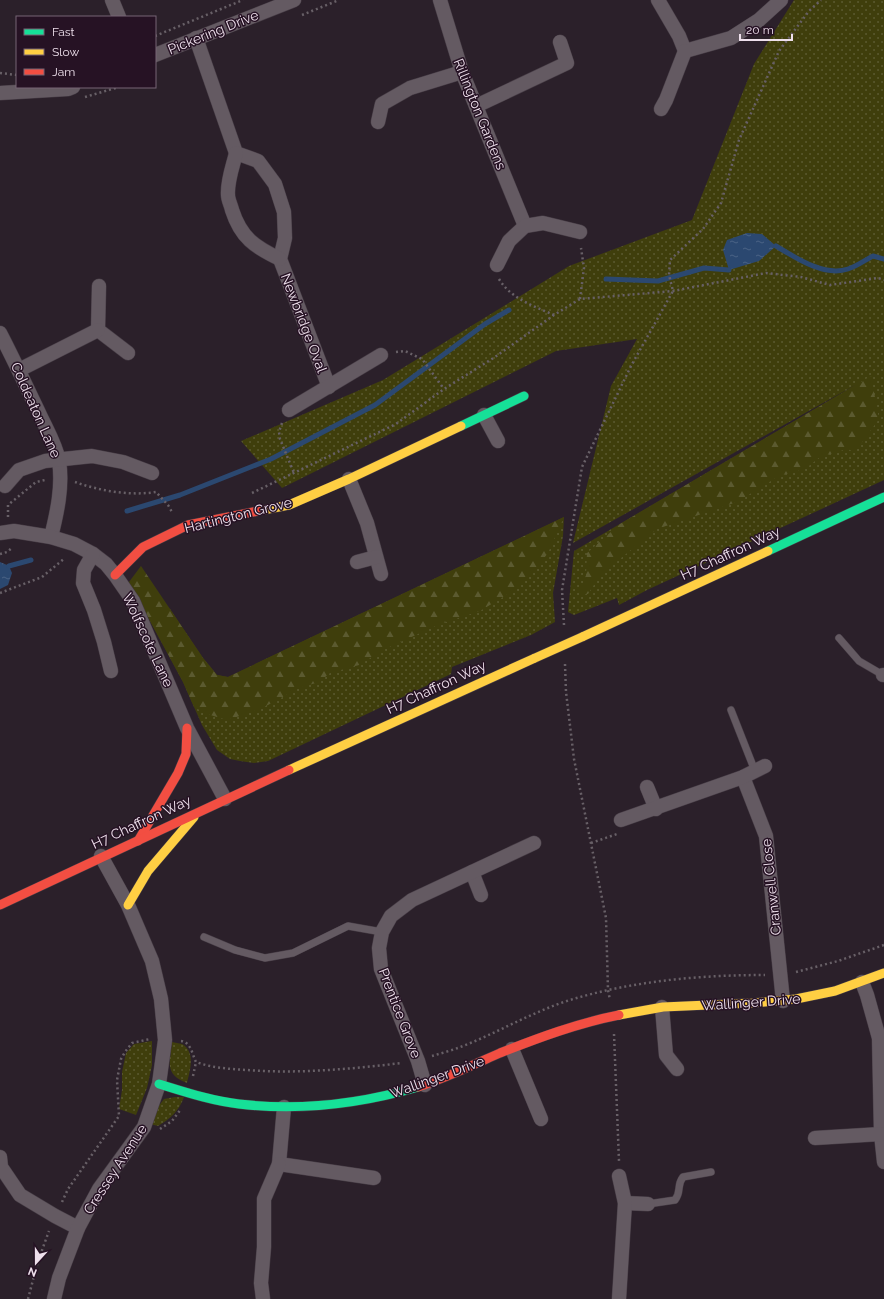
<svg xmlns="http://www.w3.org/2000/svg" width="884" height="1299" viewBox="0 0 884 1299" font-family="Raleway,sans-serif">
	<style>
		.grass { fill: url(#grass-dots) }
		.forest { fill: url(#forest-firs) }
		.water { fill: url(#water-ripples) }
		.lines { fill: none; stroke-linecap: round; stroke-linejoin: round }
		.stream { stroke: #2b4870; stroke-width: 5 }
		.lane-casing { stroke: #473d46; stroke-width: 8 }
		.street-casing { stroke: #473d46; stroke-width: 15 }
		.fast-casing { stroke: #473d46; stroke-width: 10 }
		.slow-casing { stroke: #473d46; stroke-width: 10 }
		.jam-casing { stroke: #473d46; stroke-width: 10 }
		.path { stroke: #686067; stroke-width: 2.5; stroke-dasharray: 2 3; stroke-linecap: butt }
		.lane { stroke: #645a62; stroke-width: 7 }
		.street { stroke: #645a62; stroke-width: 14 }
		.fast { stroke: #16e098; stroke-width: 9 }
		.slow { stroke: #ffcf43; stroke-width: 9 }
		.jam { stroke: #f24e42; stroke-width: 9 }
		.slow-bridge-casing { stroke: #473d46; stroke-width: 10; stroke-linecap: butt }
		.slow-bridge { stroke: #ffcf43; stroke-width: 9 }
		.labels { text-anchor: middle; stroke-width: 3; stroke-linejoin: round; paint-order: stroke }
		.street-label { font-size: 14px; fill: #eee0ec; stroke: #261224 }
	</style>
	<defs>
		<pattern id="grass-dots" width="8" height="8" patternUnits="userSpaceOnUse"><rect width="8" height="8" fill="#3f3e0c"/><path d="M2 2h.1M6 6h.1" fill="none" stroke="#5b5a30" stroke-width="1.8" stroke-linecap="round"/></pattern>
		<pattern id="forest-firs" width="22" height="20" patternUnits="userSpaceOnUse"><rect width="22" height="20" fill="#3f3e0c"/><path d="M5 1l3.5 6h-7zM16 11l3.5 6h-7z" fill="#5b5a30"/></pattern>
		<pattern id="water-ripples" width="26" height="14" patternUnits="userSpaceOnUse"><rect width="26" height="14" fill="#2b4870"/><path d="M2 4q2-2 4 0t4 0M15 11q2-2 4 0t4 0" fill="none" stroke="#4a6285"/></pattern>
	</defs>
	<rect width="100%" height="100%" fill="#2b202a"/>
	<g class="grass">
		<polygon points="794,0 884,0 884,480 647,590 619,605 617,598 574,615 568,612 574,551 857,384 573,543 611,386 637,339 556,351 282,488 241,441 383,380 569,266 692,220 754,64"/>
		<polygon points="564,517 563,536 553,593 555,622 531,635 452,667 451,674 268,761 254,763 240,761 230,759 217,750 202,725 183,682 129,582 170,609 203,658 217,675 228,677"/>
		<polygon points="152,1041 152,1065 147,1088 136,1115 119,1109 122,1090 122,1072 126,1053 134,1044"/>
		<path d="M 172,1042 C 175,1043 179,1043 182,1044 C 196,1052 190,1071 187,1083 C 164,1074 170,1063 172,1042 Z"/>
		<path d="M 175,1097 L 184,1097 C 179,1111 170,1119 158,1126 L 150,1124 L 157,1108 L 164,1099 Z"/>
	</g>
	<g class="forest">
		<polygon points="871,376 879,419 855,452 847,449 820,457 805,469 779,476 737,502 657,529 621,558 599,577 588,594 579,595 586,575 587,553 620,524"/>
		<polygon points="564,517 548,553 537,567 516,589 480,611 440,624 385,649 359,665 330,673 319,682 299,688 268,705 252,712 227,720 207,714 194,707 183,682 129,582 141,566 203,658 217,675 228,677"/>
	</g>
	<g class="water">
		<polygon points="747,233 762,234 776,246 759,261 729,270 723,250 727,240"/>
		<polygon points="0,562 9,566 12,573 8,585 0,589"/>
	</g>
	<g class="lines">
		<g class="stream">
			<path d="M 776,246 C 796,258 824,277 848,269 C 857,266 865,260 873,256 L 884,259"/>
			<polyline points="606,279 658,281 704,268 729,270"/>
			<polyline points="127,511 180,495 271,459 375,405 485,324 509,310"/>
			<polyline points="9,566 31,560"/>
		</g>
		<g class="lane-casing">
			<g id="lane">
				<polyline points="839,638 859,661 883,675"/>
				<polyline points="731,710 755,771"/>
				<polyline points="204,937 235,950 265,958 293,953 348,926 382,932"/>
				<path d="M 648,1204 L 675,1200 C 682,1191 676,1186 683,1177 L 711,1172"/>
			</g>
		</g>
		<g class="street-casing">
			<g id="street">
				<polyline points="112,0 119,17"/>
				<polyline points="440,0 462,72 525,226"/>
				<polyline points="658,0 679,36 685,51 731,38 759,20 781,0"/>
				<polyline points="196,38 236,153 258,161 275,184 284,212 285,238 280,259 329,387"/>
				<polyline points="155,55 294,0"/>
				<polyline points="0,93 68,89 73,87"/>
				<polyline points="476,106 567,63 560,42"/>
				<polyline points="661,109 666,100 685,51"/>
				<polyline points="378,122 382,104 410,88 462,72"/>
				<path d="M 236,153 C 233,166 227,181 228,195 C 228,200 231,205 232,210 C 241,238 255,247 280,259"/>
				<polyline points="497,265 509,241 525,226 543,223 580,232"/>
				<polyline points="99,286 98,330 128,353"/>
				<path d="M 0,333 C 14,360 27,388 40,415 C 47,430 56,445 59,461 C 63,486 57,513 51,537"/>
				<polyline points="19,370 98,330"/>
				<polyline points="289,410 381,355"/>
				<polyline points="484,415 498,441"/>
				<polyline points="349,479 367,523 381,574"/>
				<polyline points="5,486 19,470 45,461 92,456 123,462 152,473"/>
				<polyline points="0,533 14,531 51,537 74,544 93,554 106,564 115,575 133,601 187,728 225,799"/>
				<polyline points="93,554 84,570 83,583 94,610 104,642 111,671"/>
				<polyline points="357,562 376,557"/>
				<polyline points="883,675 884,675"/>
				<polyline points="743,777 766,836 783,1001"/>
				<polyline points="647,787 656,809"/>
				<polyline points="621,820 743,777 765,766"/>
				<polyline points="472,872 481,895"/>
				<polyline points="862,982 867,995 879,1038 881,1134 884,1162"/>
				<polyline points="662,1007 666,1055 677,1069"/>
				<polyline points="512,1049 541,1119"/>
				<polyline points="425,1085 418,1061 381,969 379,948 382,932 391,916 412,900 534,843"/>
				<polyline points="284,1107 279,1164 374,1178"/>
				<polyline points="815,1138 881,1134"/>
				<polyline points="0,1157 1,1167 20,1195 55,1216 78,1228"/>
				<polyline points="625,1203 648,1204"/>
				<polyline points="54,1299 59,1278 78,1228 99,1189 144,1127 159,1084 165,1040 161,999 152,961 128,905 101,856"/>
				<polyline points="263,1299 261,1283 264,1247 264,1199 279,1164"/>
				<polyline points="619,1299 625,1203 619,1176"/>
			</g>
		</g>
		<g class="fast-casing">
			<g id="fast">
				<polyline points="461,426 524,396"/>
				<polyline points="768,551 884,497"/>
				<path d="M 159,1084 C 185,1092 212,1101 239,1104 C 299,1111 360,1104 418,1087"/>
			</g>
		</g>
		<g class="slow-casing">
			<g id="slow">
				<polyline points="258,511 289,505 349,479 461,426"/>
				<polyline points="582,637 768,551"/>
				<polyline points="289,770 535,658"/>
				<polyline points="128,905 148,871 194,817"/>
				<polyline points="619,1015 663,1007 753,1003 796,999 835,991 884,973"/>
			</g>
		</g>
		<g class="jam-casing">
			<g id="jam">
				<polyline points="115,575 143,547 188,525 258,511"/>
				<polyline points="138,841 178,773 186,754 187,728"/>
				<polyline points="0,905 289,770"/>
				<path d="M 418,1087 C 446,1078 473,1065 500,1053 C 538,1038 578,1023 619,1015"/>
			</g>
		</g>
		<g class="path">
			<polyline points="302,15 339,0"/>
			<polyline points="155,36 243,0"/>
			<polyline points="0,73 17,75"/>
			<polyline points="85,97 119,87"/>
			<path d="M 499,279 C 511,299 534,306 554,315"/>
			<polyline points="580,299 584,268 581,248"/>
			<polyline points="396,352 405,351 422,359 444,389"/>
			<polyline points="282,423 279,432 280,439 294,473"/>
			<path d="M 75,482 C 100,491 130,496 156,492 L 168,505 L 172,512"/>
			<polyline points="252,493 396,424 444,389 495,357 554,315 580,299 673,291 766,273 801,277 830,285 878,278 884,280"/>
			<polyline points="8,517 8,505 36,482 45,480"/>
			<polyline points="0,554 7,552 12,548"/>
			<polyline points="0,593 42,577 65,558"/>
			<polyline points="564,625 562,590 582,467 631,366 673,291 669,275 670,260 703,229 721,203 739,140 779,51 809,11 821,0"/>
			<polyline points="565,664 566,692 574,759 606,918 608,990 610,1000"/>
			<polyline points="591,843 617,834"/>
			<polyline points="796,972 838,961 884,945"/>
			<polyline points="614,1034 619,1161"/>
			<path d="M 181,1041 C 191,1042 192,1054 196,1062 C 212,1068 230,1069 247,1070 C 299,1074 350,1069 402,1063"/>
			<path d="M 432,1056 C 442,1053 453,1050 463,1046 C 499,1032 532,1012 570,1000 C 632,981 700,975 765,975"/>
			<polyline points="193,1076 196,1062"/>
			<polyline points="160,1129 172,1121 181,1109"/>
			<polyline points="62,1202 68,1189 119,1116 117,1080 121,1059 125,1052 132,1043 150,1039"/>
			<polyline points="28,1299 38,1261 49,1231"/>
		</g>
		<use href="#lane" class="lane"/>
		<use href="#street" class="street"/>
		<use href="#fast" class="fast"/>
		<use href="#slow" class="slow"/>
		<use href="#jam" class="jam"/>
		<g class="slow-bridge-casing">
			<polyline id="slow-bridge" points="535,658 582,637"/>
		</g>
		<use href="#slow-bridge" class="slow-bridge"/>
	</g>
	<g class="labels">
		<g class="street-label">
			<text transform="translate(213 32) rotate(-22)" y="5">Pickering Drive</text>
			<text transform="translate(480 114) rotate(68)" y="5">Rillington Gardens</text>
			<text transform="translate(304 323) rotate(69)" y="5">Newbridge Oval</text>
			<text transform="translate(36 410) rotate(66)" y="5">Coldeaton Lane</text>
			<text transform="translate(238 515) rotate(-14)" y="5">Hartington Grove</text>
			<text transform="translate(730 553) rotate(-25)" y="5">H7 Chaffron Way</text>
			<text transform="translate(148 640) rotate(65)" y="5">Wolfscote Lane</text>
			<text transform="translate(436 687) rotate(-25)" y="5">H7 Chaffron Way</text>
			<text transform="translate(141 822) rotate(-25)" y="5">H7 Chaffron Way</text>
			<text transform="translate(771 887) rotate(-96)" y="5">Cranwell Close</text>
			<text transform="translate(751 1002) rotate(-4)" y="5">Wallinger Drive</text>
			<text transform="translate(400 1013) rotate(69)" y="5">Prentice Grove</text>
			<text transform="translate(437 1077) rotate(-20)" y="5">Wallinger Drive</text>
			<text transform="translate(115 1169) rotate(-57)" y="5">Cressey Avenue</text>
		</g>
	</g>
	<rect x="16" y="16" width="140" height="72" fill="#261224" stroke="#766474"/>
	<rect x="24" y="29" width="20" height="6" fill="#16e098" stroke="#766474"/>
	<text x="52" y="36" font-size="12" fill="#eee0ec">Fast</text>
	<rect x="24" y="49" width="20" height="6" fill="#ffcf43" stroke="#766474"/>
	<text x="52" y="56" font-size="12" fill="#eee0ec">Slow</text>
	<rect x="24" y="69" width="20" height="6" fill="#f24e42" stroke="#766474"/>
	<text x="52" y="76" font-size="12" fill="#eee0ec">Jam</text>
	<g transform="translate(36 1263) rotate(201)" stroke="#261224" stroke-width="3" paint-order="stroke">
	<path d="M0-3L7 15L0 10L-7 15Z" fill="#eee0ec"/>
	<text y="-6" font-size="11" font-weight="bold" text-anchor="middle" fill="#eee0ec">N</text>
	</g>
	<path d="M740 34v6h52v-6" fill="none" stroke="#eee0ec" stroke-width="2"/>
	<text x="746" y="34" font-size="12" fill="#eee0ec" stroke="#261224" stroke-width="3" paint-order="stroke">20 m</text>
</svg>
